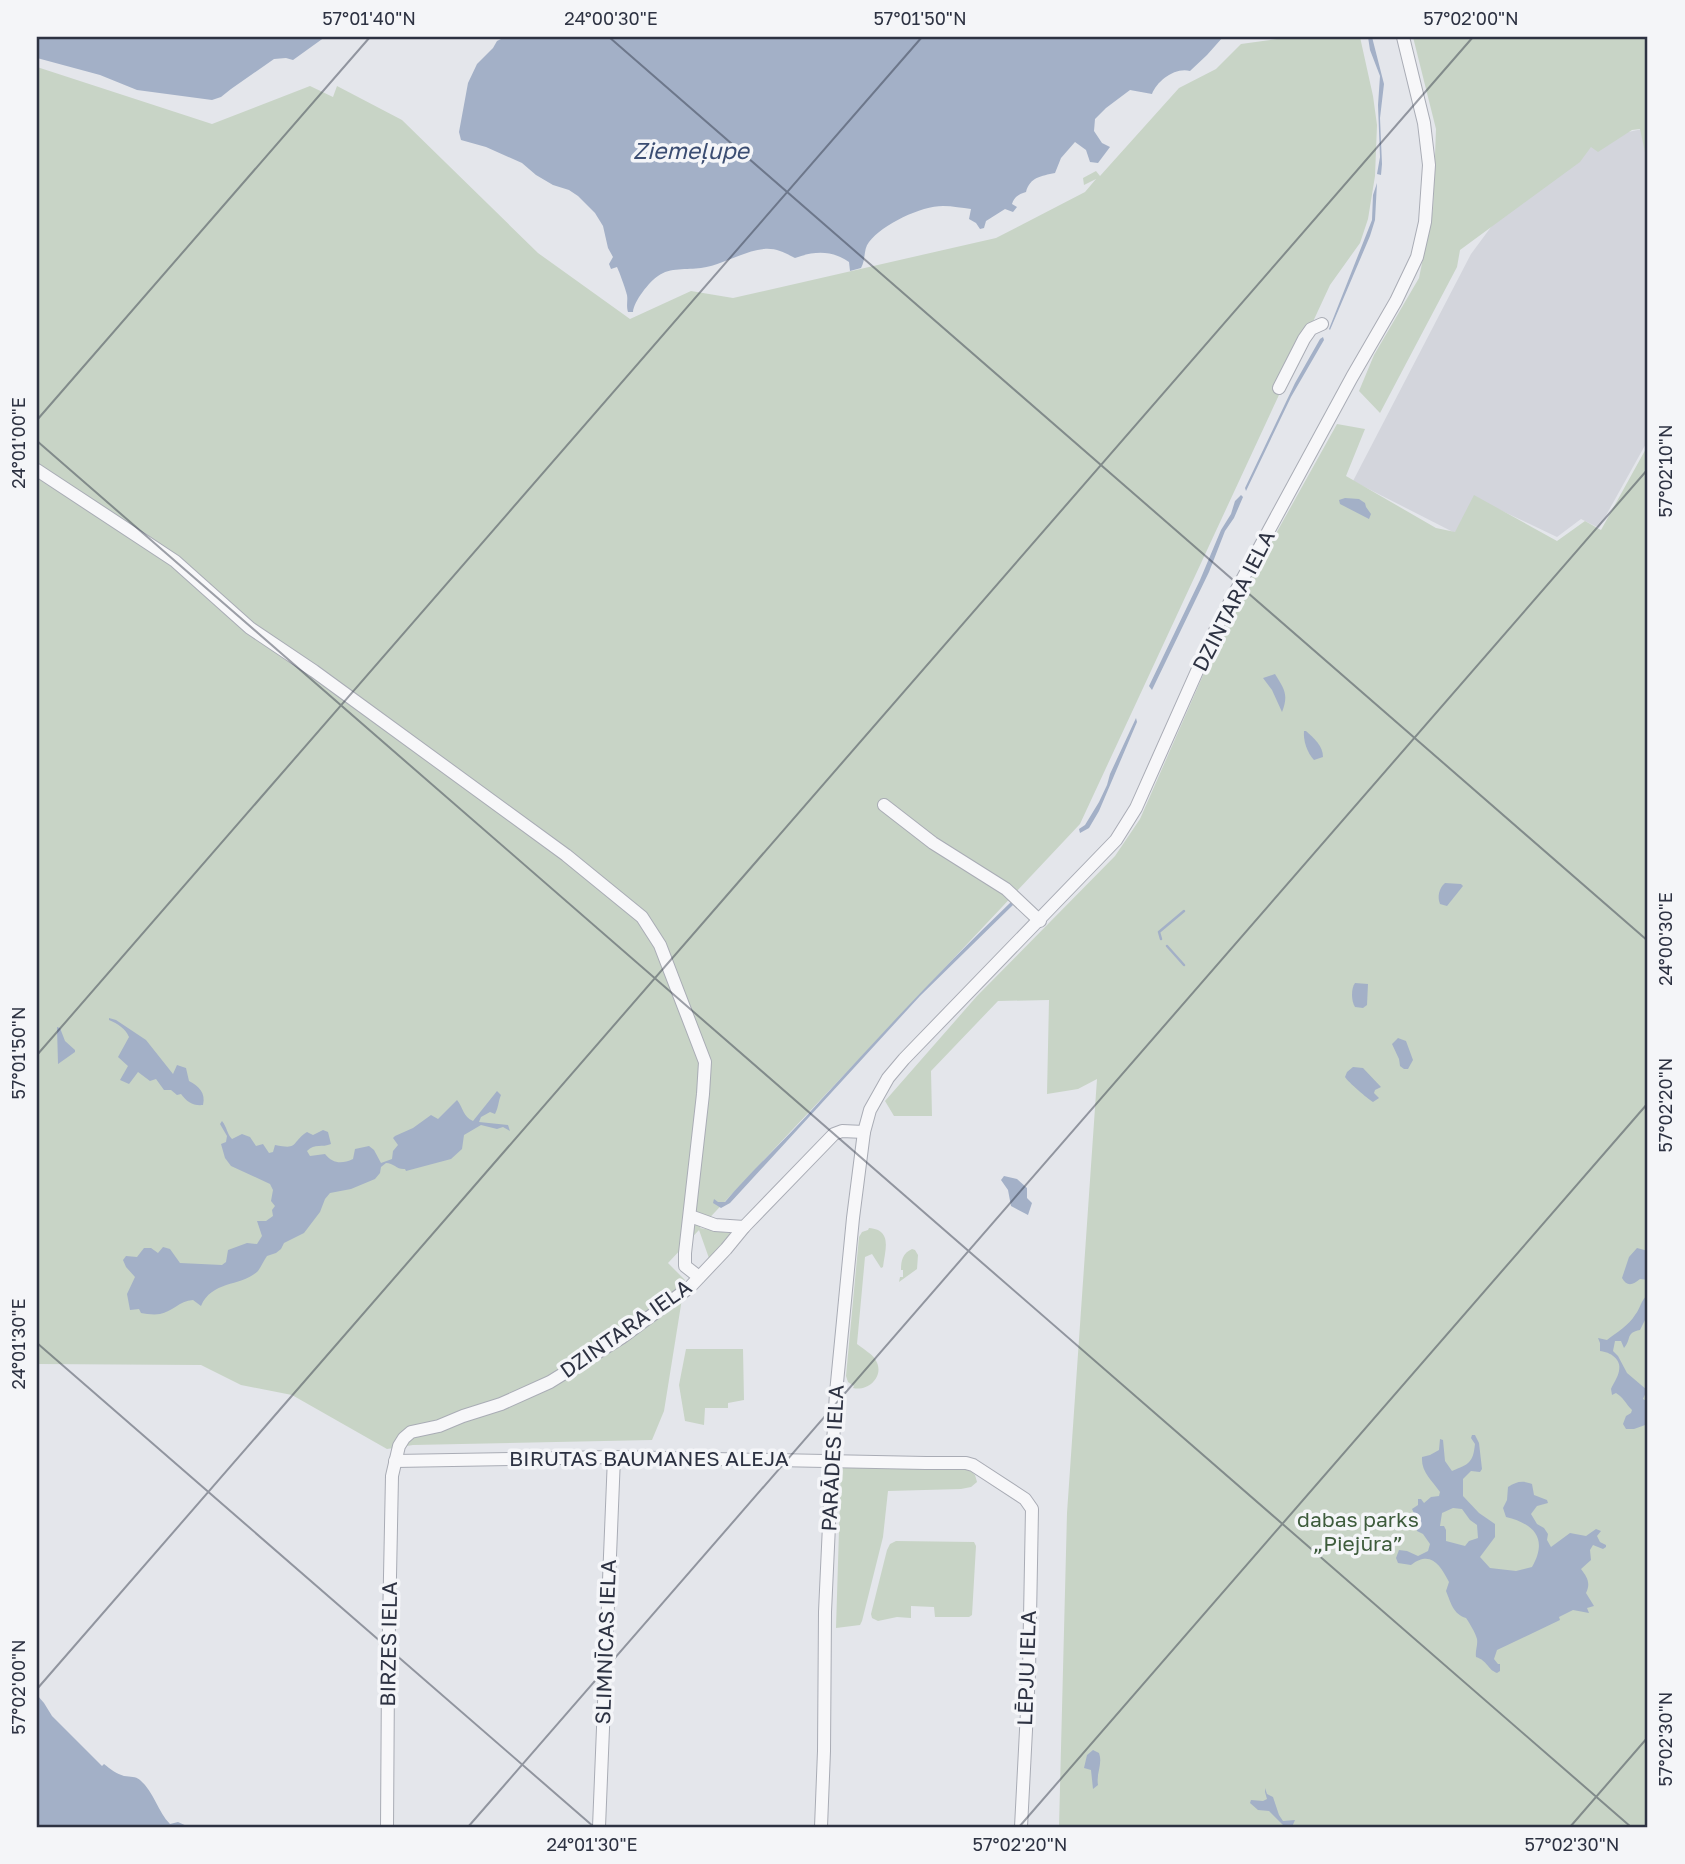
<svg xmlns="http://www.w3.org/2000/svg" width="1685" height="1864" viewBox="0 0 1685 1864" font-family="'Golos Text',sans-serif">
	<style>
		.built { fill: #d3d5dc }
		.green { fill: #c8d4c6 }
		.water { fill: #a3b0c7; fill-rule: evenodd }
		.lines { fill: none; stroke-linecap: round; stroke-linejoin: round }
		.stream { stroke: #a3b0c7; stroke-width: 2.5 }
		.minor-casing { stroke: #a9acb5; stroke-width: 14 }
		.minor { stroke: #f7f7f9; stroke-width: 12 }
		.ticks { fill: none; stroke: #2d3242; stroke-width: 2; stroke-opacity: 0.45 }
		.labels { text-anchor: middle; stroke-width: 7; stroke-linejoin: round; paint-order: stroke }
		.street-label { font-size: 21px; fill: #2d3242; stroke: #f4f5f8 }
		.park-label { font-size: 21px; fill: #3e5c3c; stroke: #f4f5f8 }
		.water-label { font-size: 23px; font-style: italic; fill: #3b4d72; stroke: #f4f5f8 }
		.neatline { fill: none; stroke: #2d3242; stroke-width: 2.5 }
		.ticks-label { font-size: 18px; text-anchor: middle; fill: #2d3242 }
	</style>
	<rect width="100%" height="100%" fill="#e4e6eb"/>
	<polygon class="built" points="1643,129 1648,162 1648,440 1599,528 1581,519 1557,537 1475,498 1455,533 1353,481 1471,254 1491,227 1597,138"/>
	<g class="green">
		<polygon points="1291,37 1360,37 1373,96 1377,125 1375,176 1368,219 1360,243 1330,285 1080,824 700,1228 734,1234 710,1261 699,1230 668,1263 685,1280 664,1411 652,1440 413,1445 387,1449 292,1395 241,1385 201,1365 37,1364 37,67 212,124 310,86 333,97 337,86 402,120 538,253 630,319 691,291 733,298 996,238 1085,192 1096,179 1084,185 1083,178 1096,171 1100,176 1179,88 1216,69 1241,44"/>
		<polygon points="1413,37 1648,37 1648,166 1640,129 1632,130 1598,152 1591,147 1580,162 1460,250 1457,267 1380,413 1359,391 1374,355 1419,278 1433,209 1436,129"/>
		<polygon points="1337,424 1365,429 1346,476 1436,528 1455,532 1474,495 1557,541 1585,521 1601,530 1648,445 1648,1827 1059,1827 1067,1513 1097,1079 1078,1089 1047,1094 1049,1000 998,1001 931,1071 932,1116 894,1116 885,1101 977,996 1115,856 1140,819 1225,625"/>
		<path d="M 869,1228 C 893,1230 885,1250 883,1267 L 881,1268 L 872,1254 L 865,1257 L 857,1344 C 863,1349 871,1353 875,1359 C 886,1375 869,1392 853,1388 L 854,1386 L 848,1382 L 846,1376 L 859,1237 L 862,1232 L 868,1230 Z"/>
		<path d="M 912,1249 L 915,1250 L 918,1255 L 917,1269 L 899,1282 L 900,1277 L 903,1277 L 903,1270 L 901,1270 C 901,1260 903,1253 912,1249 Z"/>
		<polygon points="686,1349 743,1349 744,1400 728,1403 728,1408 705,1408 704,1425 685,1421 679,1385"/>
		<polygon points="841,1465 968,1468 975,1475 977,1482 971,1487 961,1489 888,1491 883,1537 862,1621 860,1625 836,1628"/>
		<polygon points="896,1541 974,1542 976,1546 972,1615 969,1617 935,1617 934,1607 911,1606 911,1618 897,1617 878,1621 872,1618 871,1614 887,1550 890,1544"/>
	</g>
	<g class="water">
		<polygon points="37,37 325,37 293,60 286,58 274,59 231,89 221,97 212,100 137,90 100,75 37,58"/>
		<path d="M 505,37 L 1223,37 L 1207,55 L 1190,71 C 1175,67 1157,81 1152,94 L 1130,90 L 1106,108 L 1095,119 L 1094,131 L 1102,143 L 1110,147 L 1098,163 L 1090,162 L 1086,150 L 1075,142 L 1061,158 L 1055,173 C 1041,176 1030,177 1026,192 C 1019,194 1014,197 1012,204 L 1017,207 L 1013,212 L 1005,209 L 986,221 L 984,228 L 980,229 L 976,223 L 969,219 L 971,209 C 962,208 953,206 943,206 C 921,206 883,224 869,242 C 863,250 866,259 861,268 L 850,271 L 849,262 C 832,250 814,251 795,258 C 785,253 777,248 764,249 C 743,251 723,265 701,268 C 687,270 670,267 658,276 C 649,282 634,301 633,312 L 628,312 C 626,305 628,301 627,295 C 626,290 619,271 617,267 L 611,269 L 609,264 L 613,257 L 608,248 L 603,226 L 595,213 L 578,196 L 569,190 L 553,185 L 536,175 L 522,163 L 486,147 L 461,140 L 459,132 L 468,83 L 477,64 L 493,48 L 497,41 Z"/>
		<polygon points="1368,37 1372,37 1384,84 1380,118 1382,164 1381,175 1377,174 1380,157 1378,105 1380,76 1370,50"/>
		<polygon points="1377,183 1375,220 1370,236 1330,330 1329,329 1372,220 1373,195"/>
		<polygon points="1323,337 1324,340 1291,397 1246,491 1245,488 1295,383 1320,339"/>
		<polygon points="1241,495 1243,497 1234,518 1225,531 1209,572 1152,690 1149,686 1200,580 1221,530 1231,514 1235,501"/>
		<polygon points="1345,498 1359,499 1365,503 1366,507 1371,514 1369,519 1340,504 1339,500"/>
		<path d="M 1275,674 C 1284,689 1289,694 1282,712 L 1272,690 L 1263,678 Z"/>
		<polygon points="1136,718 1137,722 1099,811 1089,828 1080,833 1079,829 1085,825 1099,802 1107,785 1110,774"/>
		<path d="M 1304,731 L 1306,731 C 1314,738 1323,746 1323,757 L 1314,760 C 1307,753 1303,740 1304,731 Z"/>
		<path d="M 1445,883 L 1461,884 L 1463,886 L 1447,906 L 1440,904 C 1437,897 1439,888 1445,883 Z"/>
		<path d="M 1012,901 L 1013,905 L 920,996 L 730,1203 L 721,1208 L 713,1203 L 714,1199 L 718,1202 L 725,1202 C 755,1167 789,1136 820,1101 C 882,1033 945,965 1012,901 Z"/>
		<path d="M 1355,983 L 1368,984 L 1367,1005 L 1363,1008 L 1355,1007 C 1351,1001 1351,988 1355,983 Z"/>
		<path d="M 109,1018 L 116,1020 L 146,1040 L 173,1074 L 177,1065 L 186,1068 L 189,1081 C 199,1086 206,1093 203,1105 C 193,1106 187,1102 181,1094 L 177,1095 L 171,1090 L 164,1090 L 156,1079 L 150,1081 L 138,1072 L 129,1084 L 120,1080 L 128,1066 L 118,1057 L 129,1037 C 125,1028 118,1024 109,1020 Z"/>
		<polygon points="57,1027 60,1028 65,1041 75,1050 75,1052 58,1064"/>
		<polygon points="1398,1038 1406,1041 1413,1060 1408,1069 1404,1069 1400,1066 1399,1059 1392,1044"/>
		<path d="M 1353,1067 L 1363,1068 L 1381,1087 L 1375,1090 L 1374,1093 L 1379,1098 L 1373,1102 C 1368,1099 1348,1082 1345,1077 L 1347,1072 Z"/>
		<path d="M 497,1091 L 501,1095 C 498,1102 499,1106 495,1114 L 490,1112 L 481,1117 L 479,1122 L 508,1125 L 510,1131 L 503,1127 L 497,1129 L 481,1125 L 464,1135 L 462,1149 L 451,1159 L 406,1171 L 405,1169 C 397,1170 394,1163 386,1163 L 381,1167 L 380,1173 L 375,1179 L 351,1189 L 330,1193 L 325,1199 L 320,1212 L 304,1233 L 284,1243 L 281,1249 L 276,1253 L 267,1256 C 264,1260 261,1267 258,1271 C 242,1287 212,1280 201,1306 L 193,1300 C 179,1301 172,1312 160,1314 C 154,1315 146,1314 141,1313 L 139,1309 L 130,1310 L 127,1294 L 135,1277 L 126,1267 L 123,1260 L 126,1256 L 137,1257 L 144,1248 L 151,1248 L 158,1253 L 163,1247 L 170,1249 L 180,1263 L 222,1265 L 226,1262 L 228,1250 L 247,1243 L 257,1244 L 262,1236 L 257,1221 L 266,1221 L 273,1216 L 272,1210 L 275,1206 L 271,1201 L 273,1190 L 270,1184 L 231,1166 L 225,1158 L 221,1144 L 226,1142 L 227,1136 L 220,1124 L 222,1121 C 227,1127 227,1134 232,1139 L 242,1134 L 250,1137 L 256,1146 L 263,1144 L 269,1153 L 273,1152 L 275,1145 C 300,1150 290,1143 307,1132 L 313,1135 L 323,1130 L 328,1132 L 331,1144 C 322,1148 315,1143 307,1151 L 310,1156 L 325,1154 C 333,1164 342,1164 353,1159 L 355,1149 L 369,1146 L 374,1150 L 381,1163 L 392,1159 L 393,1151 L 398,1145 L 393,1138 L 395,1136 L 413,1128 L 431,1115 L 438,1119 L 457,1100 C 463,1107 463,1117 473,1121 Z"/>
		<polygon points="1004,1176 1017,1179 1027,1188 1027,1198 1032,1203 1028,1215 1011,1206 1008,1190 1001,1180"/>
		<path d="M 1637,1248 L 1648,1251 L 1648,1280 L 1640,1279 C 1633,1285 1627,1287 1622,1278 L 1629,1257 Z"/>
		<path d="M 1648,1294 L 1648,1314 L 1640,1330 C 1625,1333 1632,1339 1624,1348 L 1621,1341 L 1615,1341 L 1613,1351 L 1618,1356 L 1627,1373 L 1647,1390 L 1643,1399 L 1648,1402 L 1648,1424 L 1634,1429 L 1626,1429 L 1623,1424 L 1626,1416 L 1631,1413 L 1632,1410 C 1626,1404 1623,1397 1616,1393 L 1612,1395 L 1611,1389 C 1613,1384 1618,1377 1619,1371 C 1622,1359 1610,1352 1600,1351 L 1600,1343 L 1598,1338 L 1607,1340 C 1616,1333 1629,1325 1635,1315 C 1641,1307 1640,1302 1648,1294 Z"/>
		<path d="M 1472,1435 L 1475,1435 L 1479,1443 L 1482,1469 L 1480,1472 L 1471,1471 L 1463,1479 L 1463,1496 L 1479,1513 L 1495,1524 L 1495,1537 L 1480,1557 L 1490,1568 L 1516,1571 L 1532,1567 C 1548,1539 1535,1524 1506,1517 L 1503,1508 L 1507,1500 L 1508,1487 C 1516,1482 1522,1480 1532,1484 L 1534,1495 L 1547,1500 L 1548,1503 L 1537,1506 L 1531,1514 L 1537,1524 L 1544,1528 L 1548,1534 L 1547,1540 L 1551,1547 L 1570,1533 L 1586,1536 L 1596,1529 L 1601,1531 L 1597,1536 L 1600,1542 L 1606,1545 L 1606,1547 L 1603,1549 L 1593,1545 L 1590,1550 L 1591,1560 L 1581,1569 C 1587,1577 1591,1583 1586,1593 L 1594,1606 L 1587,1608 L 1589,1613 L 1573,1610 L 1559,1617 L 1560,1620 L 1497,1650 L 1494,1659 L 1498,1664 L 1500,1664 L 1500,1671 L 1497,1673 C 1487,1669 1488,1661 1476,1657 C 1475,1651 1478,1645 1477,1639 C 1475,1632 1470,1624 1466,1618 C 1453,1614 1451,1603 1446,1591 L 1449,1582 C 1440,1565 1431,1550 1411,1565 L 1398,1563 L 1396,1558 L 1399,1550 L 1407,1551 L 1418,1556 L 1428,1551 L 1430,1544 L 1423,1534 L 1417,1531 L 1417,1520 L 1412,1509 L 1418,1505 L 1418,1499 L 1421,1499 L 1424,1503 L 1431,1497 L 1439,1496 L 1440,1492 C 1432,1480 1421,1472 1422,1457 L 1430,1455 L 1439,1450 L 1440,1439 L 1443,1440 L 1445,1461 L 1452,1471 C 1469,1464 1473,1463 1475,1444 L 1471,1438 ZM 1453,1508 L 1462,1509 L 1470,1520 L 1477,1525 L 1478,1538 L 1469,1541 L 1465,1546 L 1446,1541 L 1446,1530 L 1444,1526 L 1440,1526 L 1442,1513 Z"/>
		<path d="M 37,1695 L 44,1703 L 52,1716 L 102,1766 L 104,1764 C 110,1769 117,1774 124,1776 C 131,1777 135,1776 140,1780 C 154,1792 158,1812 170,1824 L 178,1822 L 189,1827 L 37,1827 Z"/>
		<path d="M 1093,1750 L 1099,1753 C 1103,1764 1096,1773 1098,1785 L 1093,1789 L 1091,1770 L 1084,1768 L 1087,1755 Z"/>
		<polygon points="1265,1788 1267,1794 1273,1797 1279,1815 1283,1821 1295,1820 1292,1827 1285,1827 1269,1811 1258,1810 1250,1803 1251,1800 1263,1801 1267,1799 1265,1792"/>
	</g>
	<g class="lines">
		<g class="stream">
			<polyline points="1161,939 1159,932 1184,911"/>
			<polyline points="1167,946 1184,965"/>
		</g>
		<g class="minor-casing">
			<g id="minor">
				<polyline points="1279,388 1304,339 1311,329 1322,324"/>
				<polyline points="37,470 175,561 250,628 314,671 566,855 642,917 660,945 705,1062 703,1094 685,1253 685,1266 699,1277"/>
				<polyline points="884,805 933,843 1006,889 1040,921"/>
				<polyline points="690,1216 715,1225 744,1227"/>
				<polyline points="395,1461 614,1457 926,1463 966,1463 973,1465 1025,1499 1032,1509 1029,1672 1021,1827"/>
				<polyline points="387,1827 388,1676 392,1476 399,1446 404,1438 411,1432 439,1426 463,1416 501,1404 550,1382 621,1338 690,1287 726,1249 744,1227 834,1134 842,1131 864,1132"/>
				<polyline points="599,1827 614,1457"/>
				<polyline points="821,1827 824,1751 825,1612 832,1460 836,1393 853,1218 864,1132 870,1110 888,1078 904,1059 1116,840 1136,808 1218,624 1352,377 1396,301 1417,257 1425,222 1429,165 1424,123 1403,37"/>
			</g>
		</g>
		<use href="#minor" class="minor"/>
	</g>
	<path class="ticks" d="M 609,37 L 1648,941M 1646,37 L 1648,39M 37,420 L 370,37M 37,441 L 1631,1827M 37,1055 L 922,37M 37,1343 L 594,1827M 37,1689 L 1473,37M 468,1827 L 1648,469M 1019,1827 L 1648,1103M 1570,1827 L 1648,1737"/>
	<g class="labels">
		<g class="street-label">
			<text transform="translate(1234 601) rotate(-63)" y="7">DZINTARA IELA</text>
			<text transform="translate(626 1329) rotate(-35)" y="7">DZINTARA IELA</text>
			<text transform="translate(833 1458) rotate(-87)" y="7">PARĀDES IELA</text>
			<text x="649" y="1466">BIRUTAS BAUMANES ALEJA</text>
			<text transform="translate(606 1642) rotate(-88)" y="7">SLIMNĪCAS IELA</text>
			<text transform="translate(389 1644) rotate(-89)" y="7">BIRZES IELA</text>
			<text transform="translate(1027 1668) rotate(-88)" y="7">LĒPJU IELA</text>
		</g>
		<g class="park-label">
			<text x="1358" y="1527">dabas parks<tspan x="1358" dy="24">„Piejūra”</tspan></text>
		</g>
		<g class="water-label">
			<text x="691" y="159">Ziemeļupe</text>
		</g>
	</g>
	<rect width="1685" height="1864" fill="none" stroke="#f4f5f8" stroke-width="77"/>
	<rect x="38" y="38" width="1608" height="1788" class="neatline"/>
	<g class="ticks-label">
		<text x="369" y="25">57°01'40"N</text>
		<text x="611" y="25">24°00'30"E</text>
		<text x="920" y="25">57°01'50"N</text>
		<text x="1471" y="25">57°02'00"N</text>
		<text transform="translate(19 443) rotate(-90)" y="6">24°01'00"E</text>
		<text transform="translate(1666 471) rotate(-90)" y="6">57°02'10"N</text>
		<text transform="translate(1666 939) rotate(-90)" y="6">24°00'30"E</text>
		<text transform="translate(19 1053) rotate(-90)" y="6">57°01'50"N</text>
		<text transform="translate(1666 1105) rotate(-90)" y="6">57°02'20"N</text>
		<text transform="translate(19 1344) rotate(-90)" y="6">24°01'30"E</text>
		<text transform="translate(19 1687) rotate(-90)" y="6">57°02'00"N</text>
		<text transform="translate(1666 1739) rotate(-90)" y="6">57°02'30"N</text>
		<text x="592" y="1851">24°01'30"E</text>
		<text x="1020" y="1851">57°02'20"N</text>
		<text x="1572" y="1851">57°02'30"N</text>
	</g>
</svg>
